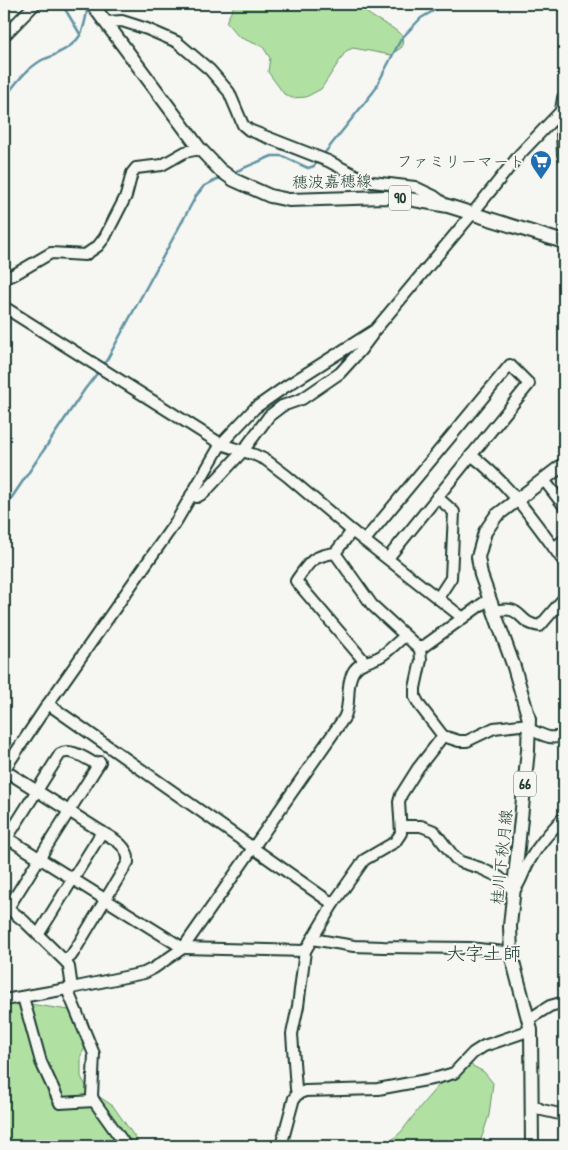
<svg xmlns="http://www.w3.org/2000/svg" width="568" height="1150" viewBox="0 0 568 1150" font-family="'Patrick Hand','Klee One',sans-serif">
	<style>
		.green { fill: #b0e1a2; stroke: #688f6b }
		.lines { fill: none; stroke-linecap: round; stroke-linejoin: round }
		.stream { stroke: #6093a3; stroke-width: 2.5 }
		.minor-casing { stroke: #1f3d34; stroke-width: 14 }
		.major-casing { stroke: #1f3d34; stroke-width: 16 }
		.minor { stroke: #f6f6f2; stroke-width: 10 }
		.major { stroke: #f6f6f2; stroke-width: 12 }
		.labels { text-anchor: middle; stroke-width: 4; stroke-linejoin: round; paint-order: stroke }
		.shield { fill: #f6f6f2; stroke: #60746d; stroke-width: 1 }
		.shield-label { font-size: 15px; font-weight: bold; fill: #1f3d34 }
		.poi-label { font-size: 16px; fill: #1f3d34; stroke: #f6f6f2; text-anchor: end }
		.street-label { font-size: 16px; fill: #1f3d34; stroke: #f6f6f2 }
		.quarter-label { font-size: 19px; fill: #1f3d34; stroke: #f6f6f2 }
	</style>
	<rect width="100%" height="100%" fill="#f6f6f2"/>
	<filter id="ink" filterUnits="userSpaceOnUse"><feTurbulence type="fractalNoise" baseFrequency=".02" numOctaves="2"/><feDisplacementMap in="SourceGraphic" scale="10" xChannelSelector="R" yChannelSelector="G"/><feConvolveMatrix kernelMatrix="1 2 1 2 8 2 1 2 1" color-interpolation-filters="sRGB"/></filter>
	<g filter="url(#ink)">
		<g class="green">
			<path d="M 235,4 L 365,4 L 366,12 C 378,22 394,26 403,37 L 402,47 L 391,55 L 353,48 L 346,51 L 321,89 L 306,97 L 292,98 L 284,94 L 268,72 L 270,58 L 263,47 L 239,37 L 226,22 Z"/>
			<polygon points="23,1003 69,1010 88,1021 92,1035 81,1055 81,1077 88,1089 113,1106 141,1146 4,1146 4,1007"/>
			<polygon points="469,1064 484,1072 493,1083 489,1115 479,1146 385,1146 401,1132 424,1102 453,1069"/>
		</g>
		<g class="lines">
			<g class="stream">
				<polyline points="62,4 80,34"/>
				<path d="M 4,99 C 14,85 26,69 42,60 C 46,58 52,57 56,54 C 82,42 84,32 88,5"/>
				<polyline points="323,155 374,91 401,39 421,18 445,4"/>
				<polyline points="232,173 272,156 282,156 308,168 314,166 319,160"/>
				<polyline points="103,367 196,196 204,186 222,177"/>
				<polyline points="4,509 85,389 99,371"/>
			</g>
			<g class="minor-casing">
				<g id="minor">
					<polyline points="561,4 564,6"/>
					<polyline points="106,22 122,21 147,29 177,42 210,70 229,92 243,125 249,130 328,161 361,178 372,182 415,187 434,196 446,205"/>
					<polyline points="4,36 35,4"/>
					<polyline points="4,278 15,274 51,253 85,255 98,246 105,237 126,196 132,173 136,168 162,165 185,152 200,149"/>
					<polyline points="4,307 221,444 255,455 266,460 287,476 352,531 463,618"/>
					<path d="M 471,455 C 507,481 538,526 564,562"/>
					<polyline points="544,480 564,506"/>
					<polyline points="191,495 197,497 204,493 243,451 269,416 282,406 302,399 340,373 360,351 372,335"/>
					<polyline points="437,497 454,512 451,578 438,598"/>
					<polyline points="352,531 335,553 372,605 420,649 421,660 415,688 415,697 420,706 443,736 459,741 467,741 494,728 529,724"/>
					<polyline points="365,540 510,365 529,384 388,558"/>
					<polyline points="554,548 564,540"/>
					<path d="M 335,553 C 312,556 309,562 296,581 L 365,662"/>
					<path d="M 494,611 C 525,604 515,623 540,626 L 564,598"/>
					<polyline points="420,649 489,599"/>
					<polyline points="48,704 333,904"/>
					<path d="M 529,729 C 541,734 552,742 564,734"/>
					<polyline points="4,770 48,704 177,520 221,444 255,408 285,387 375,330 472,214 520,154 562,110"/>
					<polyline points="4,770 102,832 38,935"/>
					<path d="M 402,826 L 421,826 L 434,831 L 455,858 L 461,862 L 480,868 L 499,877 L 514,891 C 521,882 523,873 528,863 C 538,845 550,832 564,817"/>
					<polyline points="4,836 183,948 305,951"/>
					<path d="M 7,838 L 60,754 C 72,747 87,760 98,765"/>
					<polyline points="4,905 24,921 66,962 69,967 72,988"/>
					<polyline points="8,908 100,762"/>
					<polyline points="312,939 354,946 383,947 470,948 504,952 511,950"/>
					<path d="M 65,960 L 71,956 L 75,950 L 128,862 C 130,847 113,838 102,832"/>
					<polyline points="67,989 94,1054 92,1096 94,1101 126,1146"/>
					<polyline points="23,997 41,1062 60,1103 94,1101"/>
					<path d="M 4,1000 L 67,989 L 144,973 L 154,968 L 183,948 L 344,718 C 351,705 346,691 351,677 C 356,661 369,663 381,656 C 389,651 397,642 405,636"/>
					<polyline points="529,1019 550,1006 564,1002"/>
					<polyline points="298,1094 296,1089 292,1034 298,1006 305,951 333,904 364,860 395,842 401,833 399,802 401,795 418,768 443,736"/>
					<polyline points="533,1105 542,1110 564,1115"/>
					<polyline points="281,1146 294,1098 298,1094 305,1091 378,1089 437,1078 454,1073 473,1053 484,1046 531,1030"/>
				</g>
			</g>
			<g class="major-casing">
				<g id="major">
					<polyline points="92,4 200,149 220,170 234,180 270,196 289,200 385,197 403,198 448,206 564,242"/>
					<polyline points="564,98 562,110 564,155"/>
					<polyline points="532,1146 531,1030 511,954 510,926 528,750 529,719 514,667 481,575 478,557 485,532 496,516 564,464"/>
				</g>
			</g>
			<use href="#minor" class="minor"/>
			<use href="#major" class="major"/>
		</g>
	</g>
	<defs>
		<g id="supermarket-pin" transform="scale(1.125)"><path d="M0 17L-7.5 6A9.5 9.5 0 1 1 7.5 6Z" fill="#1f6fb2" stroke="#f6f6f2"/><path d="M-6-5.5h2.5l.6 2H6L4.5 2H-2.5L-4.4-4H-6ZM-1.5 3.2a1.3 1.3 0 1 0 .1 0ZM3 3.2a1.3 1.3 0 1 0 .1 0Z" fill="#fff"/></g>
	</defs>
	<g fill-rule="evenodd">
		<use href="#supermarket-pin" x="541" y="161"/>
	</g>
	<g class="labels">
		<g class="shield">
			<rect x="389" y="185.5" width="22" height="25" rx="4"/>
			<rect x="514" y="771.5" width="22" height="25" rx="4"/>
		</g>
		<g class="shield-label">
			<text x="400" y="203">90</text>
			<text x="525" y="789">66</text>
		</g>
		<g class="poi-label">
			<text x="525" y="167">ファミリーマート</text>
		</g>
		<g class="street-label">
			<text transform="translate(332 181) rotate(-1)" y="6">穂波嘉穂線</text>
			<text transform="translate(501 857) rotate(-84)" y="6">桂川下秋月線</text>
		</g>
		<g class="quarter-label">
			<text x="484" y="960">大字土師</text>
		</g>
	</g>
	<rect width="568" height="1150" fill="none" stroke="#f6f6f2" stroke-width="20"/>
	<rect x="10" y="10" width="548" height="1130" fill="none" stroke="#1f3d34" stroke-width="2" filter="url(#ink)"/>
</svg>
